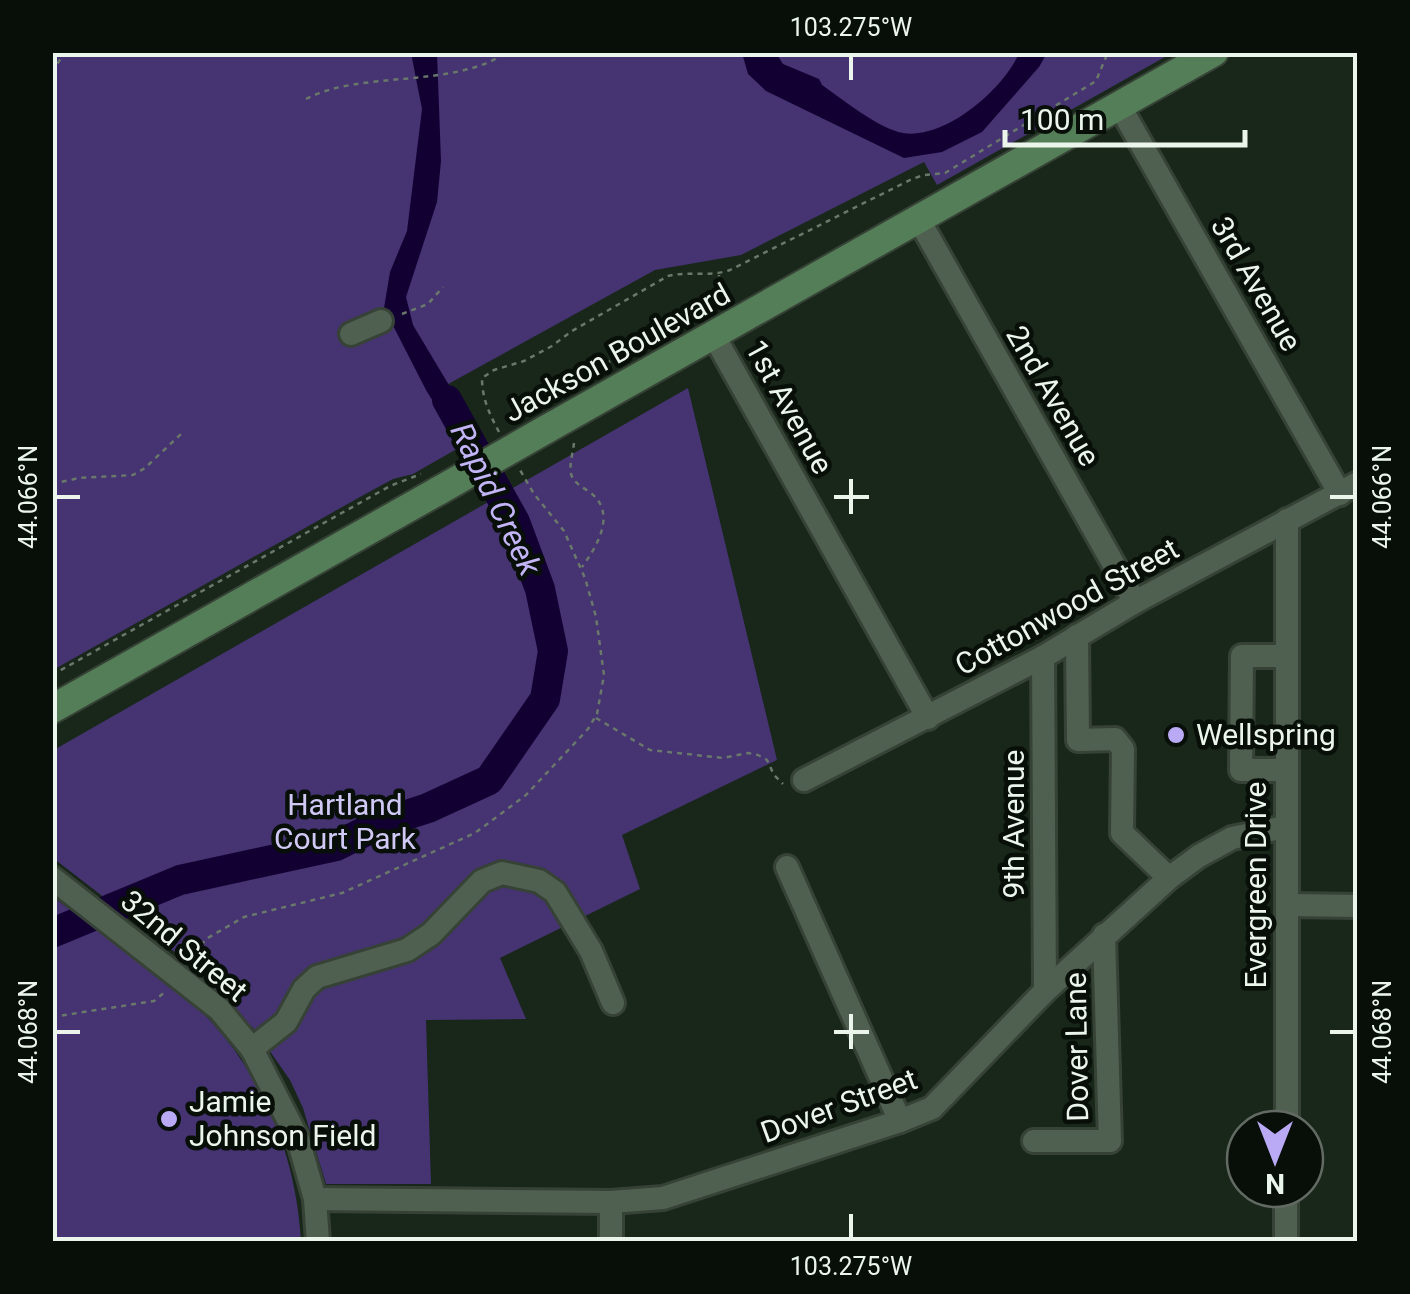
<svg xmlns="http://www.w3.org/2000/svg" width="1410" height="1294" viewBox="0 0 1410 1294" font-family="Roboto,sans-serif">
	<style>
		.green { fill: #453372 }
		.water { fill: #130033 }
		.lines { fill: none; stroke-linecap: round; stroke-linejoin: round }
		.river { stroke: #130033; stroke-width: 30 }
		.minor-casing { stroke: #374237; stroke-width: 28 }
		.major-casing { stroke: #374237; stroke-width: 32 }
		.path { stroke: #6a776b; stroke-width: 2.5; stroke-dasharray: 5 5; stroke-linecap: butt }
		.minor { stroke: #506050; stroke-width: 22 }
		.major { stroke: #547e57; stroke-width: 28 }
		.major-bridge-casing { stroke: #374237; stroke-width: 32; stroke-linecap: butt }
		.major-bridge { stroke: #547e57; stroke-width: 28 }
		.ticks { fill: none; stroke: #ebf5eb; stroke-width: 4 }
		.poi-dot { fill: #baaaf6; stroke: #080e08; stroke-width: 4 }
		.labels { text-anchor: middle; stroke-width: 9; stroke-linejoin: round; paint-order: stroke }
		.street-label { font-size: 30px; fill: #ebf5eb; stroke: #080e08 }
		.poi-label { font-size: 30px; fill: #ebf5eb; stroke: #080e08; text-anchor: start }
		.park-label { font-size: 30px; fill: #d0c8f5; stroke: #080e08 }
		.water-label { font-size: 32px; font-style: italic; fill: #c2b4f6; stroke: #080e08 }
		.neatline { fill: none; stroke: #ebf5eb; stroke-width: 4 }
		.ticks-label { font-size: 25px; text-anchor: middle; fill: #ebf5eb }
	</style>
	<rect width="100%" height="100%" fill="#182719"/>
	<g class="green">
		<polygon points="56,53 1172,53 937,185 924,162 741,255 655,270 441,388 469,442 413,474 393,479 360,497 53,670 52,56"/>
		<polygon points="688,388 777,760 622,835 640,889 500,958 526,1019 426,1020 431,1184 326,1184 303,1108 290,1080 255,1030 193,966 53,858 52,751"/>
		<path d="M 53,897 C 100,933 163,972 204,1014 C 264,1076 296,1156 301,1241 L 53,1241 Z"/>
	</g>
	<g class="water">
		<polygon points="411,53 437,53 441,161 437,202 406,297 413,325 477,432 458,442 426,390 384,308 390,272 407,231 422,109"/>
		<path d="M 742,53 L 776,53 L 783,64 L 819,79 L 822,85 C 842,99 879,129 903,133 C 945,140 1004,89 1019,53 L 1047,53 L 1039,67 L 982,132 L 942,152 L 904,158 L 766,91 L 748,74 Z"/>
	</g>
	<g class="lines">
		<polyline class="river" points="52,933 180,880 336,846 382,823 428,808 489,780 545,699 553,651 540,589 515,522 447,400"/>
		<g class="minor-casing">
			<g id="minor">
				<polyline points="1119,105 1340,494"/>
				<polyline points="919,220 1135,602"/>
				<polyline points="351,334 381,321"/>
				<polyline points="714,336 928,718"/>
				<polyline points="1077,636 1078,740 1115,739 1123,749 1122,833 1169,878"/>
				<polyline points="1043,657 1045,991"/>
				<polyline points="1285,770 1241,770 1242,656 1286,656"/>
				<polyline points="804,780 1043,657 1135,602 1358,483"/>
				<polyline points="787,867 900,1121"/>
				<polyline points="52,878 219,1009 252,1049 298,1139 315,1199 318,1242"/>
				<polyline points="1288,905 1358,906"/>
				<polyline points="252,1049 286,1022 304,989 317,977 407,950 431,934 482,881 502,873 539,881 555,892 591,951 613,1003"/>
				<polyline points="1287,1129 1287,520"/>
				<polyline points="1034,1141 1110,1141 1104,935"/>
				<polyline points="315,1199 611,1202 663,1198 900,1121 932,1108 1045,991 1169,878 1199,856 1232,838 1285,827"/>
				<polyline points="611,1242 611,1202"/>
				<polyline points="1286,1242 1286,1189"/>
			</g>
		</g>
		<g class="major-casing">
			<g id="major">
				<polyline points="545,430 1214,52"/>
				<polyline points="52,709 440,490"/>
			</g>
		</g>
		<g class="path">
			<polyline points="735,55 742,52"/>
			<polyline points="52,72 65,52"/>
			<path d="M 306,99 C 360,70 455,89 507,52"/>
			<polyline points="402,314 428,304 443,287"/>
			<polyline points="539,407 553,394 727,294 719,282 719,275"/>
			<path d="M 499,432 C 490,415 482,399 482,378 L 494,370 L 524,361 L 552,346 L 572,331 L 668,276 C 688,271 711,277 730,270 L 912,179 L 924,175 L 945,173 L 1096,81 L 1108,52"/>
			<path d="M 574,443 C 573,452 569,466 571,474 C 574,483 581,486 588,491 C 618,511 598,545 582,567"/>
			<polyline points="52,484 79,478 133,475 145,468 181,434"/>
			<polyline points="52,675 390,486 421,474"/>
			<polyline points="596,718 650,750 723,758 748,753 758,755 767,760 774,775 783,784"/>
			<polyline points="189,961 206,939 244,917 342,893 475,833 526,795 588,729 597,714 604,675 596,617 585,578 564,531 534,494 520,470"/>
			<polyline points="52,1017 154,1001 166,991"/>
		</g>
		<use href="#minor" class="minor"/>
		<use href="#major" class="major"/>
		<g class="major-bridge-casing">
			<polyline id="major-bridge" points="440,490 545,430"/>
		</g>
		<use href="#major-bridge" class="major-bridge"/>
	</g>
	<path class="ticks" d="M 851,55 L 851,80M 851,479 L 851,514M 55,497 L 80,497M 834,497 L 869,497M 1330,497 L 1355,497M 851,1014 L 851,1049M 55,1032 L 80,1032M 834,1032 L 869,1032M 1330,1032 L 1355,1032M 851,1214 L 851,1239"/>
	<g class="poi-dot">
		<circle cx="1176" cy="735" r="10"/>
		<circle cx="169" cy="1119" r="10"/>
	</g>
	<g class="labels">
		<g class="street-label">
			<text transform="translate(1256 284) rotate(60)" y="10">3rd Avenue</text>
			<text transform="translate(617 353) rotate(-29)" y="10">Jackson Boulevard</text>
			<text transform="translate(1053 396) rotate(60)" y="10">2nd Avenue</text>
			<text transform="translate(789 407) rotate(61)" y="10">1st Avenue</text>
			<text transform="translate(1067 607) rotate(-29)" y="10">Cottonwood Street</text>
			<text transform="translate(1014 824) rotate(-90)" y="10">9th Avenue</text>
			<text transform="translate(1256 885) rotate(-90)" y="10">Evergreen Drive</text>
			<text transform="translate(184 946) rotate(40)" y="10">32nd Street</text>
			<text transform="translate(1077 1047) rotate(-91)" y="10">Dover Lane</text>
			<text transform="translate(839 1106) rotate(-20)" y="10">Dover Street</text>
		</g>
		<g class="poi-label">
			<text x="1196" y="745">Wellspring</text>
			<text x="189" y="1112">Jamie<tspan x="189" dy="34">Johnson Field</tspan></text>
		</g>
		<g class="park-label">
			<text x="345" y="815">Hartland<tspan x="345" dy="34">Court Park</tspan></text>
		</g>
		<g class="water-label">
			<text transform="translate(496 499) rotate(64)" y="11">Rapid Creek</text>
		</g>
	</g>
	<rect width="1410" height="1294" fill="none" stroke="#080e08" stroke-width="110"/>
	<g transform="translate(1275 1159) rotate(180)"><circle r="48" fill="#080e08" stroke="#636a63" stroke-width="2.5"/>
	<path d="M0-8L18 38L0 25L-18 38Z" fill="#baaaf6"/>
	<text y="-15" font-size="28" font-weight="bold" text-anchor="middle" fill="#ebf5eb">N</text>
	</g>
	<path d="M1005 130v15h240v-15" fill="none" stroke="#ebf5eb" stroke-width="5"/>
	<text x="1020" y="130" font-size="30" fill="#ebf5eb" stroke="#080e08" stroke-width="8" paint-order="stroke">100 m</text>
	<rect x="55" y="55" width="1300" height="1184" class="neatline"/>
	<g class="ticks-label">
		<text x="851" y="36">103.275°W</text>
		<text transform="translate(1382 497) rotate(-90)" y="9">44.066°N</text>
		<text transform="translate(28 497) rotate(-90)" y="9">44.066°N</text>
		<text transform="translate(1382 1032) rotate(-90)" y="9">44.068°N</text>
		<text transform="translate(28 1032) rotate(-90)" y="9">44.068°N</text>
		<text x="851" y="1275">103.275°W</text>
	</g>
</svg>
